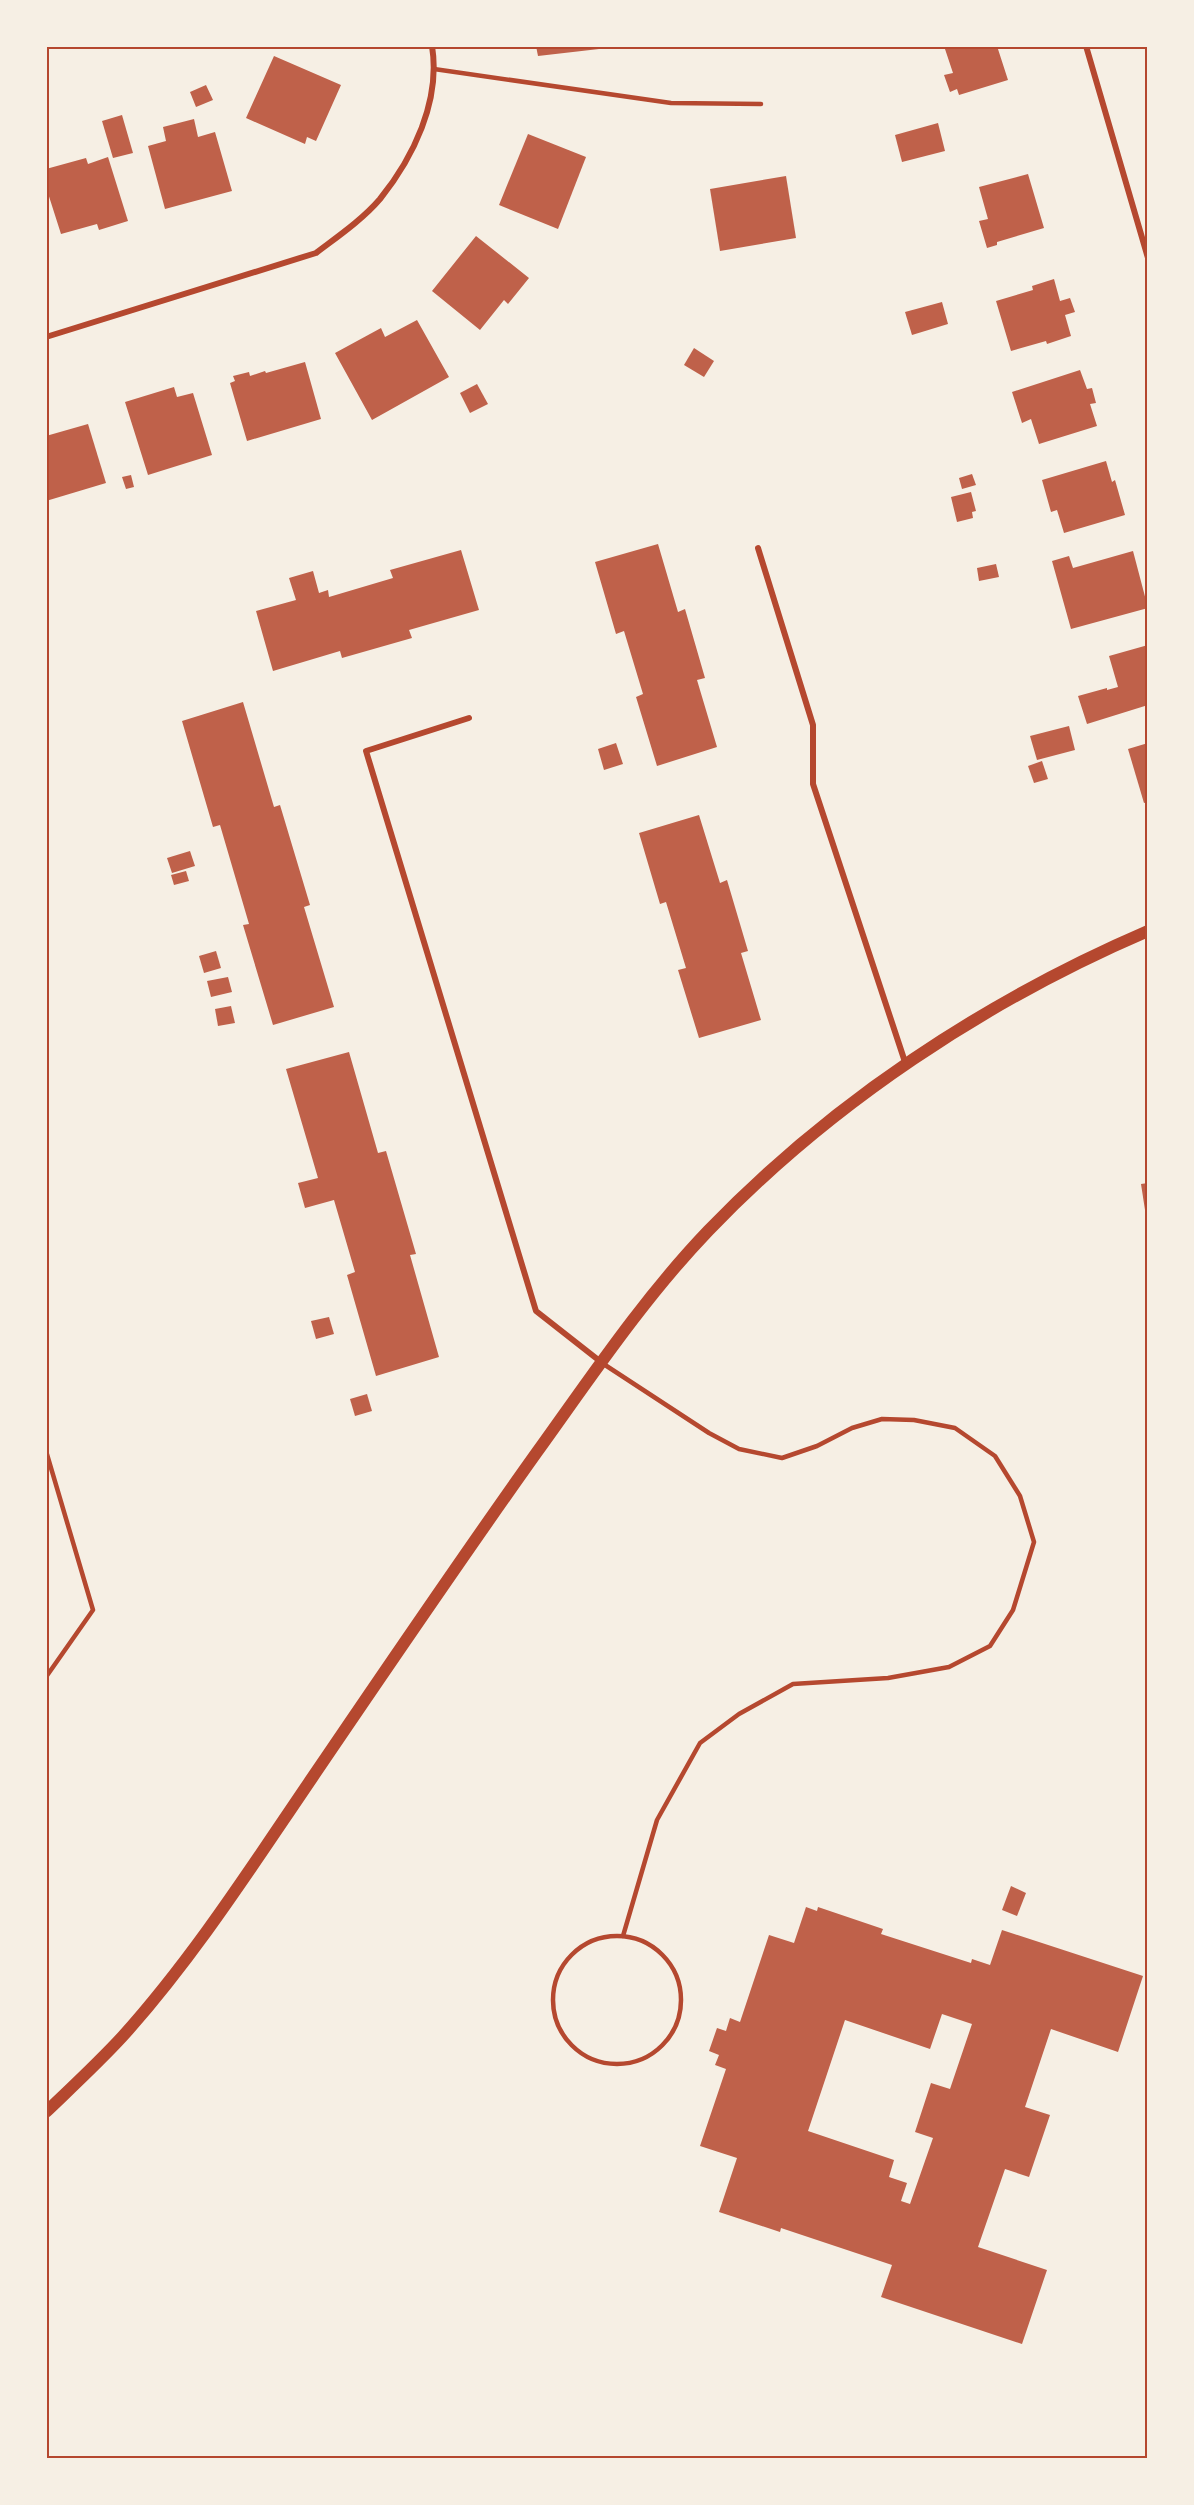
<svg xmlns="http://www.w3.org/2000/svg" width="1194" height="2505" viewBox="0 0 1194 2505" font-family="Poppins,sans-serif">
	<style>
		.building { fill: #bf614a; fill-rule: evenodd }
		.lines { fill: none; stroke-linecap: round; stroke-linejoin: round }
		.service { stroke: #b5482f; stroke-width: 4.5 }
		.minor { stroke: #b5482f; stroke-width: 6 }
		.secondary { stroke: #b5482f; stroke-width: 12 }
		.neatline { fill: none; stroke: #b5482f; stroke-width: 2 }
	</style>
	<rect width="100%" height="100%" fill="#f6efe4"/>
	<g class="building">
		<polygon points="536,46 599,46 599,49 538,56"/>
		<polygon points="944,46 997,46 1008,80 959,95 957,89 950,92 944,75 953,73"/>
		<polygon points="274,56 341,85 316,141 307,137 305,144 246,118"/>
		<polygon points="206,85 213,100 196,107 190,92"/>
		<polygon points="122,115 133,153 113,158 102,121"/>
		<polygon points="194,119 198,137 215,132 232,191 165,209 148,146 166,141 163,127"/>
		<polygon points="938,123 945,151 902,162 895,135"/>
		<polygon points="528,134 586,157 558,229 499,205"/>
		<polygon points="108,157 128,221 99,230 97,224 61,234 46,187 46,169 86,158 88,164"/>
		<polygon points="1028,174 1044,228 997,242 997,245 987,248 979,221 988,219 979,187"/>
		<polygon points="786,176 796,238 720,251 710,189"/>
		<polygon points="476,236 529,278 508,304 504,300 480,330 432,291"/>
		<polygon points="1054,279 1060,301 1070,298 1075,312 1065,315 1071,336 1047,344 1046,341 1011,351 996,301 1033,290 1032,286"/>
		<polygon points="942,302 948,324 912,335 905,312"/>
		<polygon points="417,320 449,377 372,420 335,353 381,328 385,337"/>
		<polygon points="694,348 714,361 704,377 684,365"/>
		<polygon points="305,362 321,419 247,441 230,383 235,381 233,376 249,372 250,376 265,371 266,373"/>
		<polygon points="1080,370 1087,389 1092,388 1096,403 1090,404 1097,426 1039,444 1031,419 1022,423 1012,392"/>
		<polygon points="477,384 488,404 470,413 460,393"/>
		<polygon points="174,387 177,397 193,393 212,455 148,475 125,402"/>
		<polygon points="88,424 106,483 46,501 46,436"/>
		<polygon points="1106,461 1112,482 1115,480 1125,515 1064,533 1057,510 1051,512 1042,480"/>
		<polygon points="972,474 976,485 962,489 959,478"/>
		<polygon points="131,475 134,487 126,489 122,477"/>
		<polygon points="971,492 976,511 972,512 973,518 957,522 951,497"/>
		<polygon points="658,544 678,612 685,609 705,678 697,680 717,747 657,766 636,697 643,694 624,631 616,634 595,562"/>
		<polygon points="461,550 479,610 409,630 412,638 342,658 340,651 273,671 256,611 296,600 289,578 313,571 319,593 328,590 329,597 393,578 390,570"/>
		<polygon points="1133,551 1148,608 1071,629 1052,561 1069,556 1073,568"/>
		<polygon points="996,564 999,577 979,581 977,568"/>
		<polygon points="1148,645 1148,705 1087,724 1078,696 1107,688 1107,690 1118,687 1109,656"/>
		<polygon points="243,702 274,807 280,805 310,905 304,907 334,1007 273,1025 243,925 249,924 220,825 213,827 182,721"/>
		<polygon points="1069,726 1075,750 1037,760 1030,736"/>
		<polygon points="616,743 623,764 604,770 598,749"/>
		<polygon points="1148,743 1148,802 1144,803 1128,749"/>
		<polygon points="1042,761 1048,779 1034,783 1028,766"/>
		<polygon points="699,815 720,883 727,880 748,951 741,953 761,1020 699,1038 678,970 686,968 666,902 660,904 639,833"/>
		<polygon points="190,851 195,866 172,873 167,858"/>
		<polygon points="186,871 189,881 174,885 171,875"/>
		<polygon points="216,951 221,968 204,973 199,956"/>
		<polygon points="228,977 232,992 211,997 207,981"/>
		<polygon points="231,1006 235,1023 218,1026 215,1009"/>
		<polygon points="349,1052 378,1153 386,1151 416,1254 410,1255 439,1357 376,1376 347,1275 355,1272 334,1200 305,1208 298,1183 318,1178 286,1069"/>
		<polygon points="1148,1183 1148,1210 1145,1210 1141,1184"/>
		<polygon points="329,1317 334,1334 316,1339 311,1321"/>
		<polygon points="367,1394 372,1411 355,1416 350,1399"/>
		<polygon points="1011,1886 1026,1893 1017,1916 1002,1910"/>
		<path d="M 806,1907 L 817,1911 L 818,1907 L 883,1929 L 881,1934 L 971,1963 L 972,1959 L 990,1965 L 1002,1930 L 1143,1976 L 1118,2052 L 1051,2029 L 1025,2107 L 1050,2115 L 1029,2177 L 1005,2169 L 978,2247 L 1047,2270 L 1022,2344 L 881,2297 L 892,2265 L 781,2228 L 780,2232 L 719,2212 L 737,2158 L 700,2146 L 726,2069 L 715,2065 L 719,2055 L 709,2051 L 717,2028 L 726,2031 L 730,2018 L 740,2022 L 769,1935 L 794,1943 ZM 942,2014 L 972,2024 L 950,2089 L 931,2083 L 915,2132 L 933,2138 L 910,2204 L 901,2201 L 907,2183 L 889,2177 L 894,2160 L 808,2131 L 845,2020 L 930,2049 Z"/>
	</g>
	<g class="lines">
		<g class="service">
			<polyline points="434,69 671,103 761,104"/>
			<polyline points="602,1363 709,1433 739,1449 782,1458 817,1446 852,1428 882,1419 914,1420 955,1428 995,1456 1020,1496 1034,1542 1013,1610 990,1646 949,1667 888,1678 793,1684 739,1714 700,1743 657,1820 623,1936"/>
			<polyline points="46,1451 93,1610 46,1677"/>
			<circle cx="617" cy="2000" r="64"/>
		</g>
		<g class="minor">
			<polyline points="1086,46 1148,258"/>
			<path d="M 46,337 L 316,253 C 337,237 362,220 380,199 C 413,158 441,101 432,46"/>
			<polyline points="758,548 813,725 813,784 906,1065"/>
			<polyline points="469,718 366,751 536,1311 601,1362"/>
		</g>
		<path class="secondary" d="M 46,2112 C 72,2087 98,2063 122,2037 C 194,1957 252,1866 312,1778 C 386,1669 460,1560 537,1452 C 591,1377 643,1299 708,1231 C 831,1103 985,1001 1148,931"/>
	</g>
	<rect width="1194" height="2505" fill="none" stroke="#f6efe4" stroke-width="96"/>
	<rect x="48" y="48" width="1098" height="2409" class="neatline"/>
</svg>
